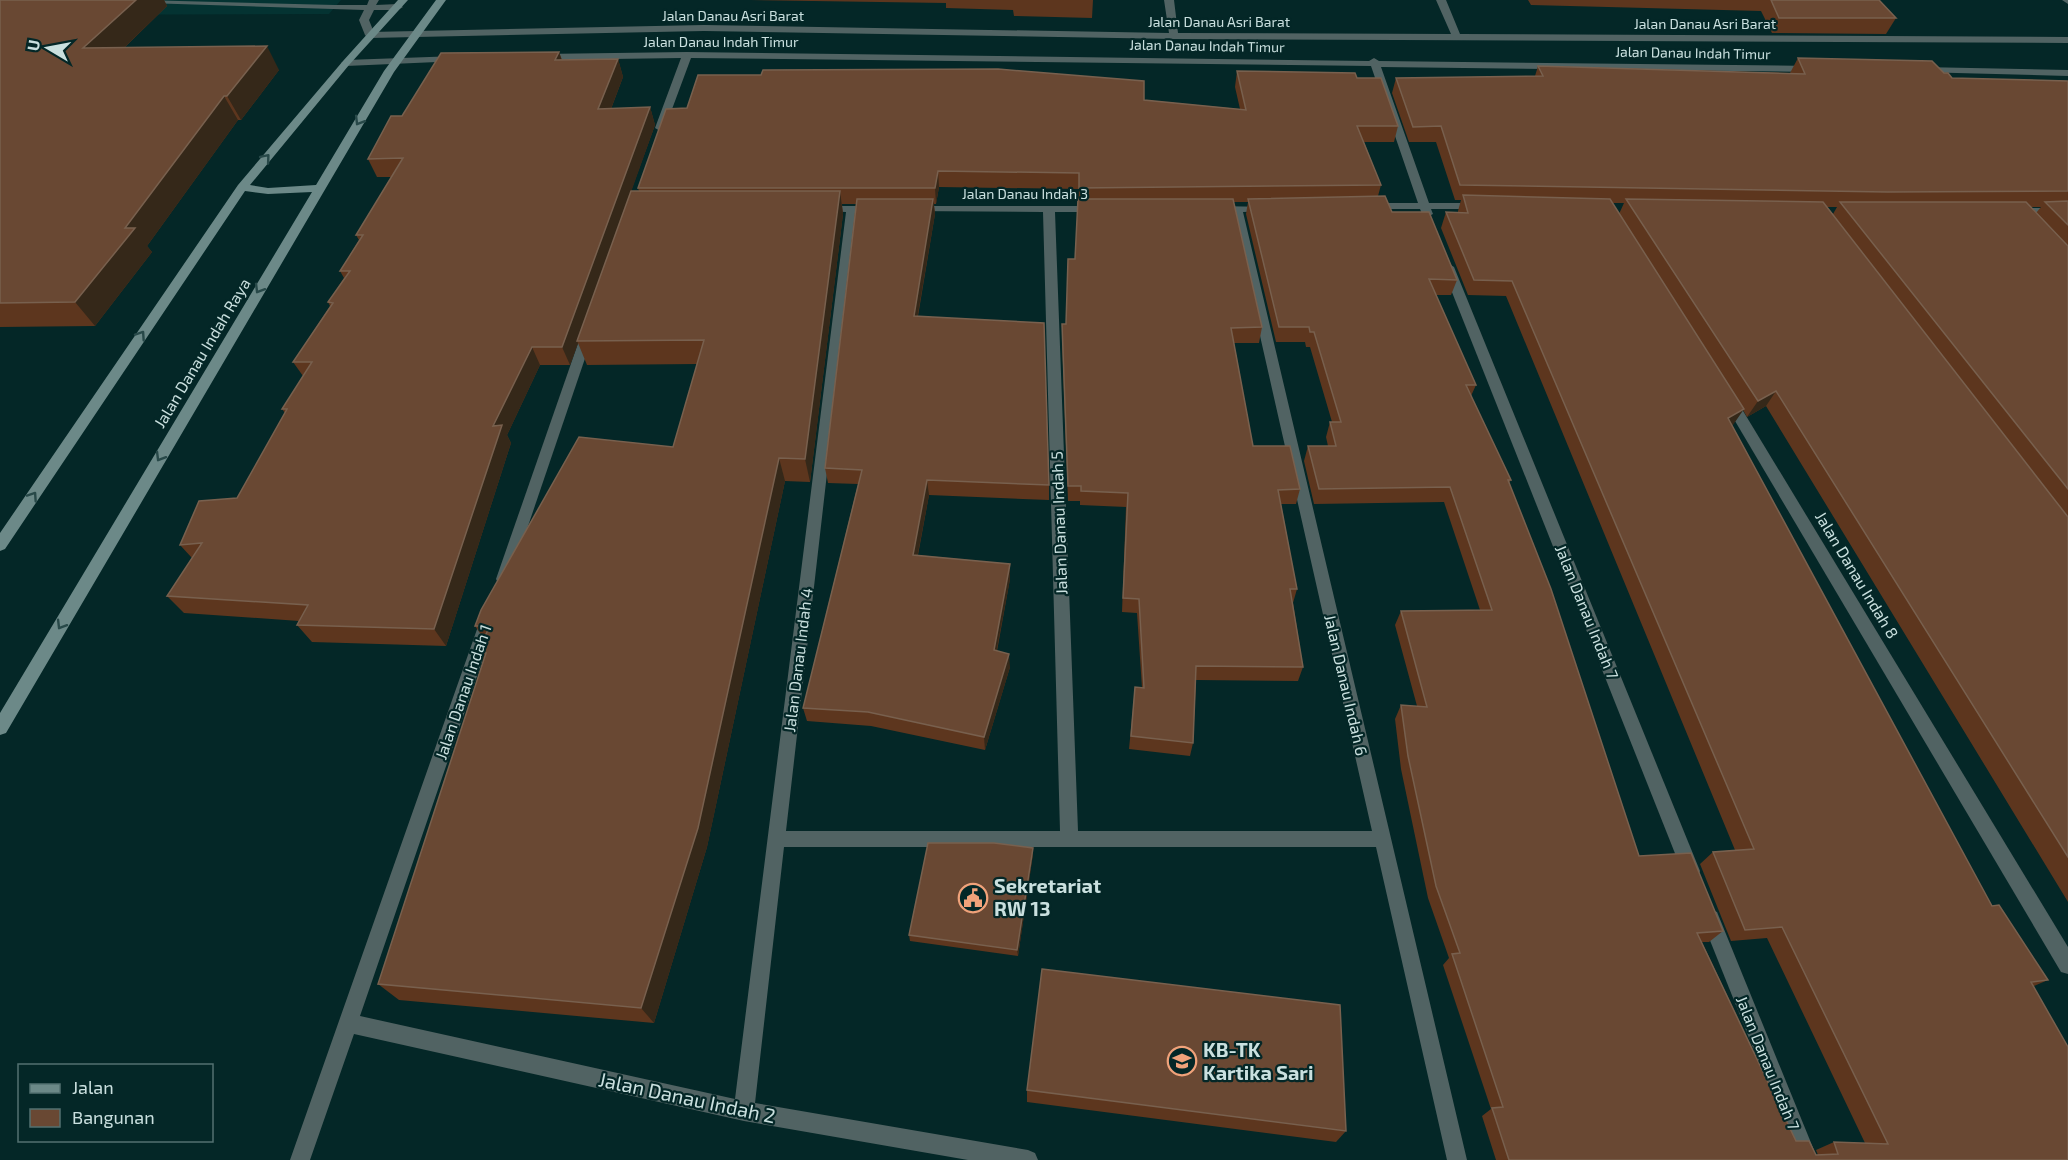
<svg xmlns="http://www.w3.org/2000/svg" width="2068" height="1160" viewBox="0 0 2068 1160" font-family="'Exo 2',sans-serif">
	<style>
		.built { fill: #043332 }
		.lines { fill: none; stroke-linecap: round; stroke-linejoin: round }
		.lane { fill: #516363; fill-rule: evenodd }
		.street { fill: #516363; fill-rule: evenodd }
		.secondary { fill: #6c8988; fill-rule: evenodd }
		.wall { fill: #5d361e; fill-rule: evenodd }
		.shaded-wall { fill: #352819 }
		.building { fill: #694833; stroke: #78604e; stroke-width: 1.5 }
		.oneway { stroke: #284949 }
		.labels { text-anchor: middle; stroke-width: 4.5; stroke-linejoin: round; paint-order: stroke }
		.far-street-label { font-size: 14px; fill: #cae0df; stroke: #042727 }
		.street-label { font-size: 16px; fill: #cae0df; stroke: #042727 }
		.near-poi-label { font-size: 20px; font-weight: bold; fill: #cae0df; stroke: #042727; text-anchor: start }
		.near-street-label { font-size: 20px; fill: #cae0df; stroke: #042727 }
	</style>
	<rect width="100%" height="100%" fill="#042727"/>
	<polygon class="built" points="0,0 341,0 329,14 0,15"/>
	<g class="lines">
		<polygon class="lane" points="141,0 335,5 367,5 369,0 379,0 376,5 398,4 403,7 398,10 374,10 369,20 375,35 370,38 365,35 359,20 364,10 146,3"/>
		<g class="street">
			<polygon points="1164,0 1174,0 1178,33 1451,34 1436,0 1446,0 1460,34 2068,37 2068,43 1174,39 704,31 370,38 365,35 370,32 704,25 1169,33"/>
			<polygon points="2062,0 2068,0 2068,4"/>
			<polygon points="687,52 1369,61 1374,58 1379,61 1813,66 1818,69 1813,72 1381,67 1429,203 1480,203 1486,206 1480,209 1431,209 1433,214 1427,217 1423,216 1420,209 1369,209 1363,206 1369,203 1418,203 1371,66 691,58 665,128 660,131 655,128 681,58 541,60 536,57 541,54"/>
			<polygon points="457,56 462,59 460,61 346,66 341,63 346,60"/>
			<polygon points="1921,67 2068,70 2068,76 1918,72 1916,70"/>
			<polygon points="823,206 874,206 880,209 874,212 857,212 786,831 1060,831 1043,212 909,211 909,207 913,206 1096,206 1102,209 1096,212 1055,212 1078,831 1372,831 1232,212 1216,212 1210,209 1216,206 1271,207 1271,211 1243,212 1467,1160 1447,1160 1376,847 784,847 755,1103 1028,1150 1035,1153 1038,1160 968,1160 744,1121 354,1034 310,1160 290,1160 481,618 484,614 494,614 497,618 360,1016 735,1099 846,212 819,211 819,207"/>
			<polygon points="2014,208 2068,208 2068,214 2010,213 2008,211"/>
			<polygon points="1448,263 1454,267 1700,871 1697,877 1691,880 1685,877 1682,871 1442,267"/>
			<polygon points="588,328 594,332 510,579 508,583 498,583 496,579 582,332"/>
			<polygon points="1729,394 1734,396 2068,947 2068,974 2061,972 1722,399"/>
			<polygon points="1710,909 1717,912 1818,1160 1798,1160 1701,918 1703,912"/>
		</g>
		<polygon class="secondary" points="398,0 408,0 349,65 250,185 268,188 316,185 384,71 436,0 446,0 394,72 6,733 0,735 0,713 312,192 268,194 245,191 5,549 0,551 0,533 238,185 343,61"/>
	</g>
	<g class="wall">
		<polygon points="0,0 164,0 167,6 124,48 279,70 241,120 238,120 147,246 152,252 95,326 0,327"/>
		<polygon points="750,0 1093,0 1092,18 1014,16 1013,10 946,8 946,3"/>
		<polygon points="1528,0 1879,0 1896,18 1886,34 1772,33 1761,11 1531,5"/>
		<path d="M 559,52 L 562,60 L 618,59 L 623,77 L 611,109 L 650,107 L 655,125 L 631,191 L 639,191 L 638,188 L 1144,100 L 1240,109 L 1235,87 L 1237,71 L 1357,78 L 1398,126 L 1394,142 L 1364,142 L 1381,185 L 1378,196 L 1392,212 L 1457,280 L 1451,295 L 1436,295 L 1476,385 L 1471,396 L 1511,480 L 1509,483 L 1639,856 L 1723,931 L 1709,942 L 1702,942 L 1796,1141 L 1816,1155 L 1818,1155 L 1816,1150 L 1834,1142 L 1865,1143 L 1767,938 L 1731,941 L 1700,864 L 1713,852 L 1735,850 L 1506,296 L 1468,295 L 1441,228 L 1446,212 L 1458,213 L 1458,211 L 1461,200 L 1455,200 L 1436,142 L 1409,142 L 1392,93 L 1396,78 L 1535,76 L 1538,66 L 1790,73 L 1798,58 L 1944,73 L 1952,78 L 2068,81 L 2068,902 L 1766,406 L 1747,417 L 1743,410 L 1732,425 L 1992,906 L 2048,980 L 2034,986 L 2068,1160 L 1496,1160 L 1482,1116 L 1491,1109 L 1443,965 L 1449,958 L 1428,898 L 1401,769 L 1395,719 L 1401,705 L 1417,706 L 1395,625 L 1401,611 L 1480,610 L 1444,502 L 1314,504 L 1304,461 L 1308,446 L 1328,446 L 1326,437 L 1330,422 L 1332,422 L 1310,347 L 1306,347 L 1305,342 L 1276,342 L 1246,214 L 1248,202 L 1233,202 L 1262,327 L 1259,343 L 1234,343 L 1253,446 L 1300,489 L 1296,504 L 1281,504 L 1297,589 L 1293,603 L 1303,667 L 1298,681 L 1196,680 L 1193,743 L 1190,756 L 1129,749 L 1135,687 L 1142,688 L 1137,613 L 1122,612 L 1126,507 L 1080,505 L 1080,501 L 1068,501 L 1062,339 L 1062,324 L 1066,324 L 1075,259 L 1079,189 L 939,187 L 936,204 L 934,204 L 935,214 L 918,316 L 1049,485 L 1049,500 L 929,495 L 918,555 L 1010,564 L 1010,579 L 997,651 L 1010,667 L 985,750 L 871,726 L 807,721 L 803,708 L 858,484 L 828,483 L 825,468 L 856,204 L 842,204 L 843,214 L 810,482 L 785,481 L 707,847 L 654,1023 L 399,1000 L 378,984 L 483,661 L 477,652 L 484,639 L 475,626 L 673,447 L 697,364 L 587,365 L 578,343 L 570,365 L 540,365 L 507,435 L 511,443 L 446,646 L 312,642 L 297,625 L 299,621 L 184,613 L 167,596 L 192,558 L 180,545 L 237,498 L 285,413 L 282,409 L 303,376 L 293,362 L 330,306 L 328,302 L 344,278 L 340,271 L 359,240 L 356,235 L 391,177 L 377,177 L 368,159 L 402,116 ZM 1612,203 L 1624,203 L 1619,214 ZM 1827,207 L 1837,207 L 1833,214 ZM 2031,207 L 2041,207 L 2036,213 Z"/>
		<polygon points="1033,854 1018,956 910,941 909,935"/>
		<polygon points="1027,1090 1346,1131 1336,1142 1027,1102"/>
	</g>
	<g class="shaded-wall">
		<polygon points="136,0 164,0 167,6 99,72 83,48"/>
		<polygon points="267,46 279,70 241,120 227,96"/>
		<polygon points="559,52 565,70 555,60"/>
		<polygon points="618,59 623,77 604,127 598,109"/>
		<polygon points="224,96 238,120 147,246 152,252 95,326 75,302 125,228"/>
		<polygon points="650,107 655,125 578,341 577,341 578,343 570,365 562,347"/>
		<polygon points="938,171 939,187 936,204 935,188"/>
		<polygon points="840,191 843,214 810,482 805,459"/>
		<polygon points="933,199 935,214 915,331 914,316"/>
		<polygon points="532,347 540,365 507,435 511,443 446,646 434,629 493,426"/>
		<polygon points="1776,391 1766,406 1747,417 1758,401"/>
		<polygon points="1744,409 1733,425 1718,433 1728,418"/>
		<polygon points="779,458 785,481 707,847 654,1023 641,1008"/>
		<polygon points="927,480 929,495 915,569 913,555"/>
		<polygon points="1010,564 1010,579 994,664 994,650"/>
		<polygon points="1009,654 1010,667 985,750 984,737"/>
		<polygon points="1033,848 1033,854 1018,956 1017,950"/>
	</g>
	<g class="building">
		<polygon points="0,0 136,0 83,48 267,46 227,96 224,96 125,228 135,228 75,302 0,303"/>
		<polygon points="1771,0 1879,0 1896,18 1779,18"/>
		<polygon points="559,52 555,60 618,59 598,109 650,107 562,347 532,347 493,426 502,425 434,629 297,625 308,605 167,596 202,543 180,545 199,501 237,498 287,409 282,409 312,362 293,362 333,303 328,302 350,271 340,271 363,235 356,235 403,158 368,159 391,116 402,116 441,53"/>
		<polygon points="1798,58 1932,61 1944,73 1948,73 1952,78 2068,81 2068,191 1887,192 1460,185 1441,126 1413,127 1396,78 1543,76 1538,66 1805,74"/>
		<polygon points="998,69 1144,81 1144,100 1246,110 1237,71 1355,73 1357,78 1381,78 1398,126 1357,126 1381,185 1079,188 1079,173 938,171 935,188 638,188 666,109 687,108 698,75 761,75 763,70"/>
		<polygon points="631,191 840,191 805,459 779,458 698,828 641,1008 378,984 486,653 477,652 490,626 475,626 481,610 579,437 673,447 704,340 577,341"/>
		<polygon points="1463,195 1610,199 1744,409 1728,418 1992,906 1999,905 2048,980 2031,982 2068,1047 2068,1160 1509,1160 1492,1108 1503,1107 1452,954 1460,953 1436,886 1408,756 1401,705 1427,707 1401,611 1492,610 1450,487 1319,489 1308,446 1336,446 1330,422 1341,422 1314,332 1310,332 1309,327 1279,327 1248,199 1385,196 1392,212 1429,212 1457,280 1429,279 1476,385 1466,385 1511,480 1508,480 1551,589 1639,856 1691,853 1723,931 1697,933 1796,1141 1809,1141 1816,1155 1838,1154 1834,1142 1888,1144 1782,927 1745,930 1713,852 1754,849 1512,281 1474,280 1446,212 1468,213"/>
		<polygon points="857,199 933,199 914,316 1044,323 1049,485 927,480 913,555 1010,564 994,650 1009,654 984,737 868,712 803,708 862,470 825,468"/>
		<polygon points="1078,199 1233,199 1262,327 1231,328 1253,446 1290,446 1300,489 1278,490 1297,589 1290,589 1303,667 1196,666 1193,743 1131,736 1135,687 1144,688 1139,599 1123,598 1128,493 1081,491 1081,486 1068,486 1062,324 1066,324 1068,259 1075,259"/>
		<polygon points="1626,199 1823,202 2068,517 2068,857 1776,391 1758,401"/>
		<polygon points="2068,201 2068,225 2045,202"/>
		<polygon points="1840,202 2026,202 2068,246 2068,489"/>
		<polygon points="928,843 994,843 1033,848 1017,950 909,935"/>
		<polygon points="1042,969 1340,1005 1346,1131 1027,1090"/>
	</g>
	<defs><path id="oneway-chevron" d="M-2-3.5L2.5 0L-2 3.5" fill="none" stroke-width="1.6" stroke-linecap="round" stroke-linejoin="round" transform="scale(1.5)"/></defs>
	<g class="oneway">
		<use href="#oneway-chevron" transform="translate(359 121) rotate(121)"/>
		<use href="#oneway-chevron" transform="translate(266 158) rotate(-50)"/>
		<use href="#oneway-chevron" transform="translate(259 289) rotate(121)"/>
		<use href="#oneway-chevron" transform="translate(141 335) rotate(-56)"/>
		<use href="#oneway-chevron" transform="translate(160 457) rotate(121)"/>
		<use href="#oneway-chevron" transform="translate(33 496) rotate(-56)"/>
		<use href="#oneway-chevron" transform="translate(61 625) rotate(121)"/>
	</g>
	<defs>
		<g id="civic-ring" transform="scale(1.5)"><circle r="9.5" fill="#042727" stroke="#f0a27a" stroke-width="1.5"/><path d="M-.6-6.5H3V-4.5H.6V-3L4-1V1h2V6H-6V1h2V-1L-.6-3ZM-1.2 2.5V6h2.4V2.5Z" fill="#f0a27a"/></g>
		<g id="school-ring" transform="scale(1.5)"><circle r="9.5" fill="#042727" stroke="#f0a27a" stroke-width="1.5"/><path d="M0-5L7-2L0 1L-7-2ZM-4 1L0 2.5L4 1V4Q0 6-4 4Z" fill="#f0a27a"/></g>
	</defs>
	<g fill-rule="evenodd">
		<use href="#civic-ring" x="973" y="898"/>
		<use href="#school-ring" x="1182" y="1061"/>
	</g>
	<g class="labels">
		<g class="far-street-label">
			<text x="733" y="21">Jalan Danau Asri Barat</text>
			<text x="1219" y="27">Jalan Danau Asri Barat</text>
			<text x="1705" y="29">Jalan Danau Asri Barat</text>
			<text x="721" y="47">Jalan Danau Indah Timur</text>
			<text transform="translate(1207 46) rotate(1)" y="5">Jalan Danau Indah Timur</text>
			<text transform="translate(1693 53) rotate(1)" y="5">Jalan Danau Indah Timur</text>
			<text x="1025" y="199">Jalan Danau Indah 3</text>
		</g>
		<g class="street-label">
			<text transform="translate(202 353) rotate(-59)" y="6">Jalan Danau Indah Raya</text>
			<text transform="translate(1059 523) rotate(-92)" y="6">Jalan Danau Indah 5</text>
			<text transform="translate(1857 575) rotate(59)" y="6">Jalan Danau Indah 8</text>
			<text transform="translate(1587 612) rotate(68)" y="6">Jalan Danau Indah 7</text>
			<text transform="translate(798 660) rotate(-83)" y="6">Jalan Danau Indah 4</text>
			<text transform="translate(1346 685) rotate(77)" y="6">Jalan Danau Indah 6</text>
			<text transform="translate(463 692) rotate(-71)" y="6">Jalan Danau Indah 1</text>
			<text transform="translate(1768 1063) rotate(68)" y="6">Jalan Danau Indah 7</text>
		</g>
		<g class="near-poi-label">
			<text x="994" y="893">Sekretariat<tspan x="994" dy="23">RW 13</tspan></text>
			<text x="1203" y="1057">KB-TK<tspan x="1203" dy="23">Kartika Sari</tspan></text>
		</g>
		<g class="near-street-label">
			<text transform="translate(687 1098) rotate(12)" y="7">Jalan Danau Indah 2</text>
		</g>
	</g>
	<rect x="18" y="1064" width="195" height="78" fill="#042727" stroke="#537171" stroke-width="1.5"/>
	<rect x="30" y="1084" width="30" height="9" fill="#6c8988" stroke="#537171" stroke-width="1.5"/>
	<text x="72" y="1094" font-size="18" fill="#cae0df">Jalan</text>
	<rect x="30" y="1109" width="30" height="18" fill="#694833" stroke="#537171" stroke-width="1.5"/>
	<text x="72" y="1124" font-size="18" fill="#cae0df">Bangunan</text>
	<g transform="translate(48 48) rotate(280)" stroke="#042727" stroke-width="4.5" paint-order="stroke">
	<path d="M0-4.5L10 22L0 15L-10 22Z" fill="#cae0df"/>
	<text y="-9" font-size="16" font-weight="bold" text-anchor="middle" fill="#cae0df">U</text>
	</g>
</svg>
